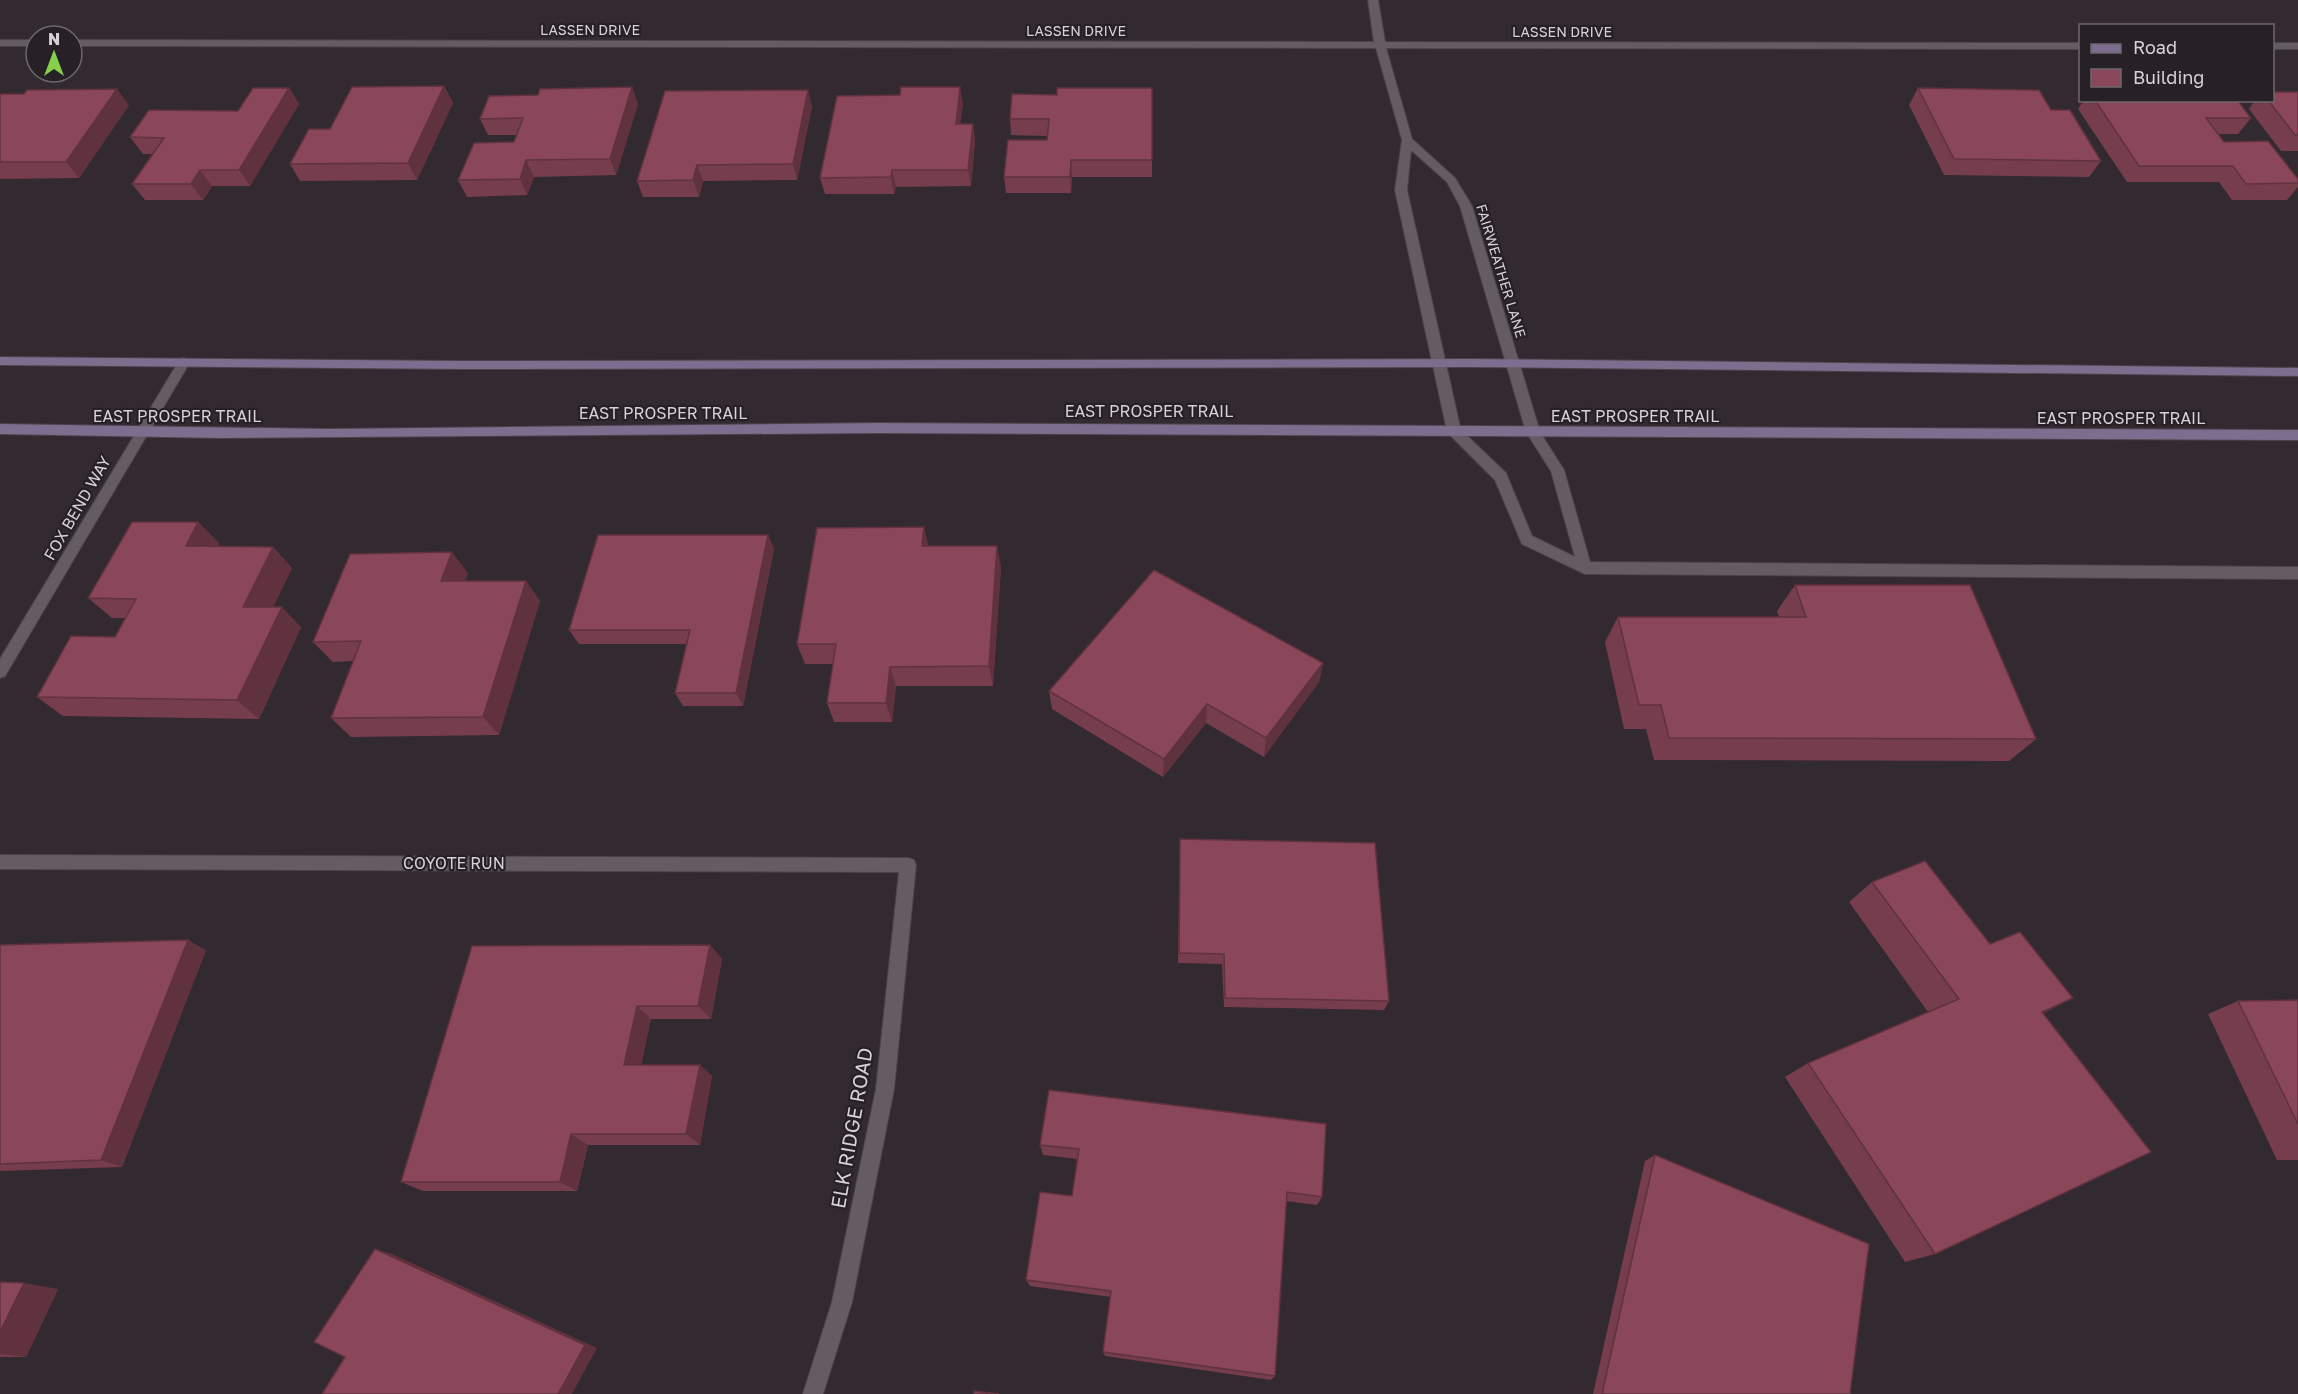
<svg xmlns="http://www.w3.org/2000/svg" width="2298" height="1394" viewBox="0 0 2298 1394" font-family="'Golos Text',sans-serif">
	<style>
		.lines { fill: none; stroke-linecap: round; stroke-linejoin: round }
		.service-casing { stroke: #4b444a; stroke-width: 2 }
		.minor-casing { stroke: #4b444a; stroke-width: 2 }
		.secondary-casing { stroke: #4b444a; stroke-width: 2 }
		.service { fill: #655b63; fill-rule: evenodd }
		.minor { fill: #655b63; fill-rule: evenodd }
		.secondary { fill: #7d6d8e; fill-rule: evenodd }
		.wall { fill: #763d4d }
		.shaded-wall { fill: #60323e }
		.building { fill: #894759; stroke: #60323e; stroke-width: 1.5 }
		.labels { text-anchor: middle; stroke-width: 4.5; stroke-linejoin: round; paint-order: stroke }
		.far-street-label { font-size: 14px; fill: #d7d2d6; stroke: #282027 }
		.street-label { font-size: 16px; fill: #d7d2d6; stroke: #282027 }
		.near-street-label { font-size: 20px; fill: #d7d2d6; stroke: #282027 }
	</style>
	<rect width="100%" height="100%" fill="#322931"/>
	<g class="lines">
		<g class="service-casing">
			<polygon id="service" points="1454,426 1459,428 1506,473 1532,536 1575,557 1551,471 1526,432 1533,427 1538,429 1564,470 1590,562 2298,567 2298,579 1585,574 1522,544 1495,480 1449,434 1447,431"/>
		</g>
		<g class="minor-casing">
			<g id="minor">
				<polygon points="1368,0 1378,0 1385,42 2080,43 2080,49 1386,48 1412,139 1455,178 1472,206 1540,432 1533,437 1526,432 1460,206 1447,182 1411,150 1407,190 1461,431 1454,436 1447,431 1395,190 1402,140 1376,48 72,46 72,40 1374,42"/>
				<rect x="0" y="40" width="36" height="6"/>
				<rect x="2272" y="43" width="26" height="6"/>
				<polygon points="184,358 190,362 5,676 0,678 0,659 180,359"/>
				<polygon points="0,855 908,858 914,860 916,865 894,1089 852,1302 823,1394 803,1394 832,1302 876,1089 899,872 0,869"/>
			</g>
		</g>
		<g class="secondary-casing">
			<g id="secondary">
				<polygon points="0,357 461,361 1471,359 2298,368 2298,376 1471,367 461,369 0,365"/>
				<polygon points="878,423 2298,430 2298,440 878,433 219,438 0,434 0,424 329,429"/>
			</g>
		</g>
		<use href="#service" class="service"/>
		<use href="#minor" class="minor"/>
		<use href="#secondary" class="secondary"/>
	</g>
	<g class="wall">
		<polygon points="444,86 453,103 417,180 300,181 290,164 330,129"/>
		<polygon points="289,88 299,104 250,186 212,186 203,200 145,200 132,184 153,154 143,154 130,137 238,111"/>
		<polygon points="1152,88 1152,177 1072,177 1071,193 1006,193 1004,177 1047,140 1048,136 1011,135 1010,119 1057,95"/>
		<polygon points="1918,88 2051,110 2101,161 2089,177 1944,175 1909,105"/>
		<polygon points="2298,92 2298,151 2281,151 2249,109 2255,100 2272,100"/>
		<polygon points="0,94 24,94 129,105 79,178 0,179"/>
		<polygon points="2084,100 2237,100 2251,118 2238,134 2219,134 2224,142 2298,179 2298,187 2287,200 2232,200 2219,182 2127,182 2078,109"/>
		<polygon points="963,103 960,124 973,124 975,140 971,186 896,187 894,194 825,194 820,178"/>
		<polygon points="638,104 616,175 534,177 527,195 467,197 458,180 514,142 517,135 488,135 480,119"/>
		<polygon points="812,106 797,180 703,181 699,197 643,197 637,181"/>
		<polygon points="198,522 219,543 218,546 273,547 292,568 273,607 301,627 259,719 63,716 37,697 115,637 125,618 112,618 88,598"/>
		<polygon points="924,527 928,546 1001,567 993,686 896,686 892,722 834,722 827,703 833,664 805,664 797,644"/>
		<polygon points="768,535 774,549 743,706 683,706 675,693 687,644 579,644 569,630"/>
		<polygon points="468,573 465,581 526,581 540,601 499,735 351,737 331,718 353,661 333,662 313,642"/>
		<polygon points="1795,585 2036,739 2009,761 1654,760 1646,729 1624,729 1605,642 1618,617 1779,617 1777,611"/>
		<polygon points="1323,663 1319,682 1264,757 1206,723 1163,777 1052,709 1049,691"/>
		<polygon points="1180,839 1389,1001 1384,1010 1224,1007 1222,964 1178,963"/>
		<polygon points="1872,882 2044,1013 1935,1254 1905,1262 1785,1077 1808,1063 1928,1012 1849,902"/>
		<polygon points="0,945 206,950 122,1167 0,1171"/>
		<polygon points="710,945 722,959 711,1019 651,1019 641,1065 700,1065 712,1076 700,1145 588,1145 577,1191 423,1191 401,1182"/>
		<polygon points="2298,1000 2298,1160 2277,1160 2208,1014 2238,1001"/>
		<polygon points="1049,1090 1322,1197 1317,1205 1286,1201 1275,1376 1271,1380 1105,1356 1103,1352 1111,1297 1030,1286 1026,1280 1072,1196 1077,1159 1043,1155 1040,1145"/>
		<polygon points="1655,1155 1850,1394 1593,1394 1645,1161"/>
		<polygon points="0,1282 58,1289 26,1357 0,1357"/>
	</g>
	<g class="shaded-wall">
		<polygon points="444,86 453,103 417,180 408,163"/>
		<polygon points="632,87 638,104 616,175 610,159"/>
		<polygon points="960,87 963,103 958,140 956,124"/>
		<polygon points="289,88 299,104 250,186 239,170"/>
		<polygon points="117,89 129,105 79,178 66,162"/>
		<polygon points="808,90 812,106 797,180 793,164"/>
		<polygon points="973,124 975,140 971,186 968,170"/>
		<polygon points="526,160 534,177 527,195 520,179"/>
		<polygon points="1071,160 1072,177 1071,193 1070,177"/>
		<polygon points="697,165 703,181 699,197 693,180"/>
		<polygon points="200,170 212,186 203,200 191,184"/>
		<polygon points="892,170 896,187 894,194 891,177"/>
		<polygon points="198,522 219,543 207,567 186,546"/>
		<polygon points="924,527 929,548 922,546"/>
		<polygon points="768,535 774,549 743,706 736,693"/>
		<polygon points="997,546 1001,567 993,686 989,666"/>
		<polygon points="273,547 292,568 264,627 243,607"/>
		<polygon points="452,552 468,573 457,602 441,581"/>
		<polygon points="526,581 540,601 499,735 483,717"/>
		<polygon points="282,607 301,627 259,719 237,700"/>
		<polygon points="1323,663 1319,682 1264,757 1266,738"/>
		<polygon points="890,667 896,686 892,722 886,703"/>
		<polygon points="1207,704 1206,723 1163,777 1164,759"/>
		<polygon points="188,940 206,950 122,1167 101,1160"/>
		<polygon points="710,945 722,959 711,1019 698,1006"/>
		<polygon points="2073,998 2041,1015 2042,1012"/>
		<polygon points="637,1006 651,1019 639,1076 624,1065"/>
		<polygon points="700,1065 712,1076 700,1145 686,1134"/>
		<polygon points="571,1134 588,1145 577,1191 560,1182"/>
		<polygon points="375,1249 392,1254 597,1348 572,1394 558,1394"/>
		<polygon points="24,1283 58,1289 26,1357 0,1354 0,1332"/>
	</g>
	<g class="building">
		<polygon points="444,86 408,163 290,164 309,129 330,129 352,87"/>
		<polygon points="632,87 610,159 526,160 520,179 458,180 474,143 514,142 523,118 480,119 489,96 538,95 540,89"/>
		<polygon points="901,87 960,87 956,124 973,124 968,170 892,170 891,177 820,178 837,96 900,95"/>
		<polygon points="253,88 289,88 239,170 200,170 191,184 132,184 164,138 130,137 149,110 238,111"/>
		<polygon points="1057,88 1152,88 1152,160 1071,160 1070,177 1004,177 1008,140 1047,140 1049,119 1010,119 1012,94 1057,95"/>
		<polygon points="1918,88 2039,90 2051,110 2070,110 2101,161 1954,159"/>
		<polygon points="117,89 66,162 0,162 0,94 24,94 27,90"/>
		<polygon points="808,90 793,164 697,165 693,180 637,181 665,91"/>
		<polygon points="2272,92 2298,92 2298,135 2295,135 2268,100 2272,100"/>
		<polygon points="2095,100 2237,100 2251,118 2206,118 2224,142 2268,141 2298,179 2298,183 2246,184 2233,166 2139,166"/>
		<polygon points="132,522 198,522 186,546 273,547 243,607 282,607 237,700 37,697 71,636 115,637 136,599 88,598"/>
		<polygon points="924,527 922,546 997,546 989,666 890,667 886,703 827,703 836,644 797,644 817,528"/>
		<polygon points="598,535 768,535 736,693 675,693 690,630 569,630"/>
		<polygon points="452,552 441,581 526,581 483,717 331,718 361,641 313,642 350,554"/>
		<polygon points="1154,570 1323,663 1266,738 1207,704 1164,759 1049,691"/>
		<polygon points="1795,585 1970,585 2036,739 1669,738 1661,705 1639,705 1618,617 1806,617"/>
		<polygon points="1180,839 1375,843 1389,1001 1225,998 1224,954 1179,953"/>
		<polygon points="1925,861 1990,944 2020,932 2073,998 2042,1012 2151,1152 1935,1254 1808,1063 1959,999 1872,882"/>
		<polygon points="188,940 101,1160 0,1164 0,945"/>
		<polygon points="710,945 698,1006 637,1006 624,1065 700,1065 686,1134 571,1134 560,1182 401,1182 472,946"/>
		<polygon points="2298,1000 2298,1124 2238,1001"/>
		<polygon points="1049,1090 1326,1124 1322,1197 1287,1192 1275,1376 1103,1352 1111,1291 1026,1280 1040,1192 1072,1196 1079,1149 1040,1145"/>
		<polygon points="1655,1155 1869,1244 1850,1394 1602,1394"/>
		<polygon points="375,1249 585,1345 558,1394 322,1394 345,1357 314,1342"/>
		<polygon points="0,1282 24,1283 0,1332"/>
		<polygon points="974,1391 999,1394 974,1394"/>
	</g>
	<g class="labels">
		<g class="far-street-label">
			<text x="590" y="35">LASSEN DRIVE</text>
			<text x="1076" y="36">LASSEN DRIVE</text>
			<text x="1562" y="37">LASSEN DRIVE</text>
			<text transform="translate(1501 271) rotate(73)" y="5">FAIRWEATHER LANE</text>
		</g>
		<g class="street-label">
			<text x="1149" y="417">EAST PROSPER TRAIL</text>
			<text x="663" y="419">EAST PROSPER TRAIL</text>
			<text x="177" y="422">EAST PROSPER TRAIL</text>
			<text x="1635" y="422">EAST PROSPER TRAIL</text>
			<text x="2121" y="424">EAST PROSPER TRAIL</text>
			<text transform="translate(77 508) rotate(-60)" y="6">FOX BEND WAY</text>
			<text x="454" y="869">COYOTE RUN</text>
		</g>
		<g class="near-street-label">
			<text transform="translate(852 1128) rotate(-80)" y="7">ELK RIDGE ROAD</text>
		</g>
	</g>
	<rect x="2079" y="24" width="195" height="78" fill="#282027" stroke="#6e676d" stroke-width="1.5"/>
	<rect x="2091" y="44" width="30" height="9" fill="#7d6d8e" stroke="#6e676d" stroke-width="1.5"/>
	<text x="2133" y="54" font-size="18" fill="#d7d2d6">Road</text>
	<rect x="2091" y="69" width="30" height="18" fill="#894759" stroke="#6e676d" stroke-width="1.5"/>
	<text x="2133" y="84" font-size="18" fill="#d7d2d6">Building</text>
	<g transform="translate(54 54)"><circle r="28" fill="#282027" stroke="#6e676d" stroke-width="1.5"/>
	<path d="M0-4.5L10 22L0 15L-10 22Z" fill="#86cf4b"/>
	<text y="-9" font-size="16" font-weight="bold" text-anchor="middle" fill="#d7d2d6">N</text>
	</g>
</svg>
